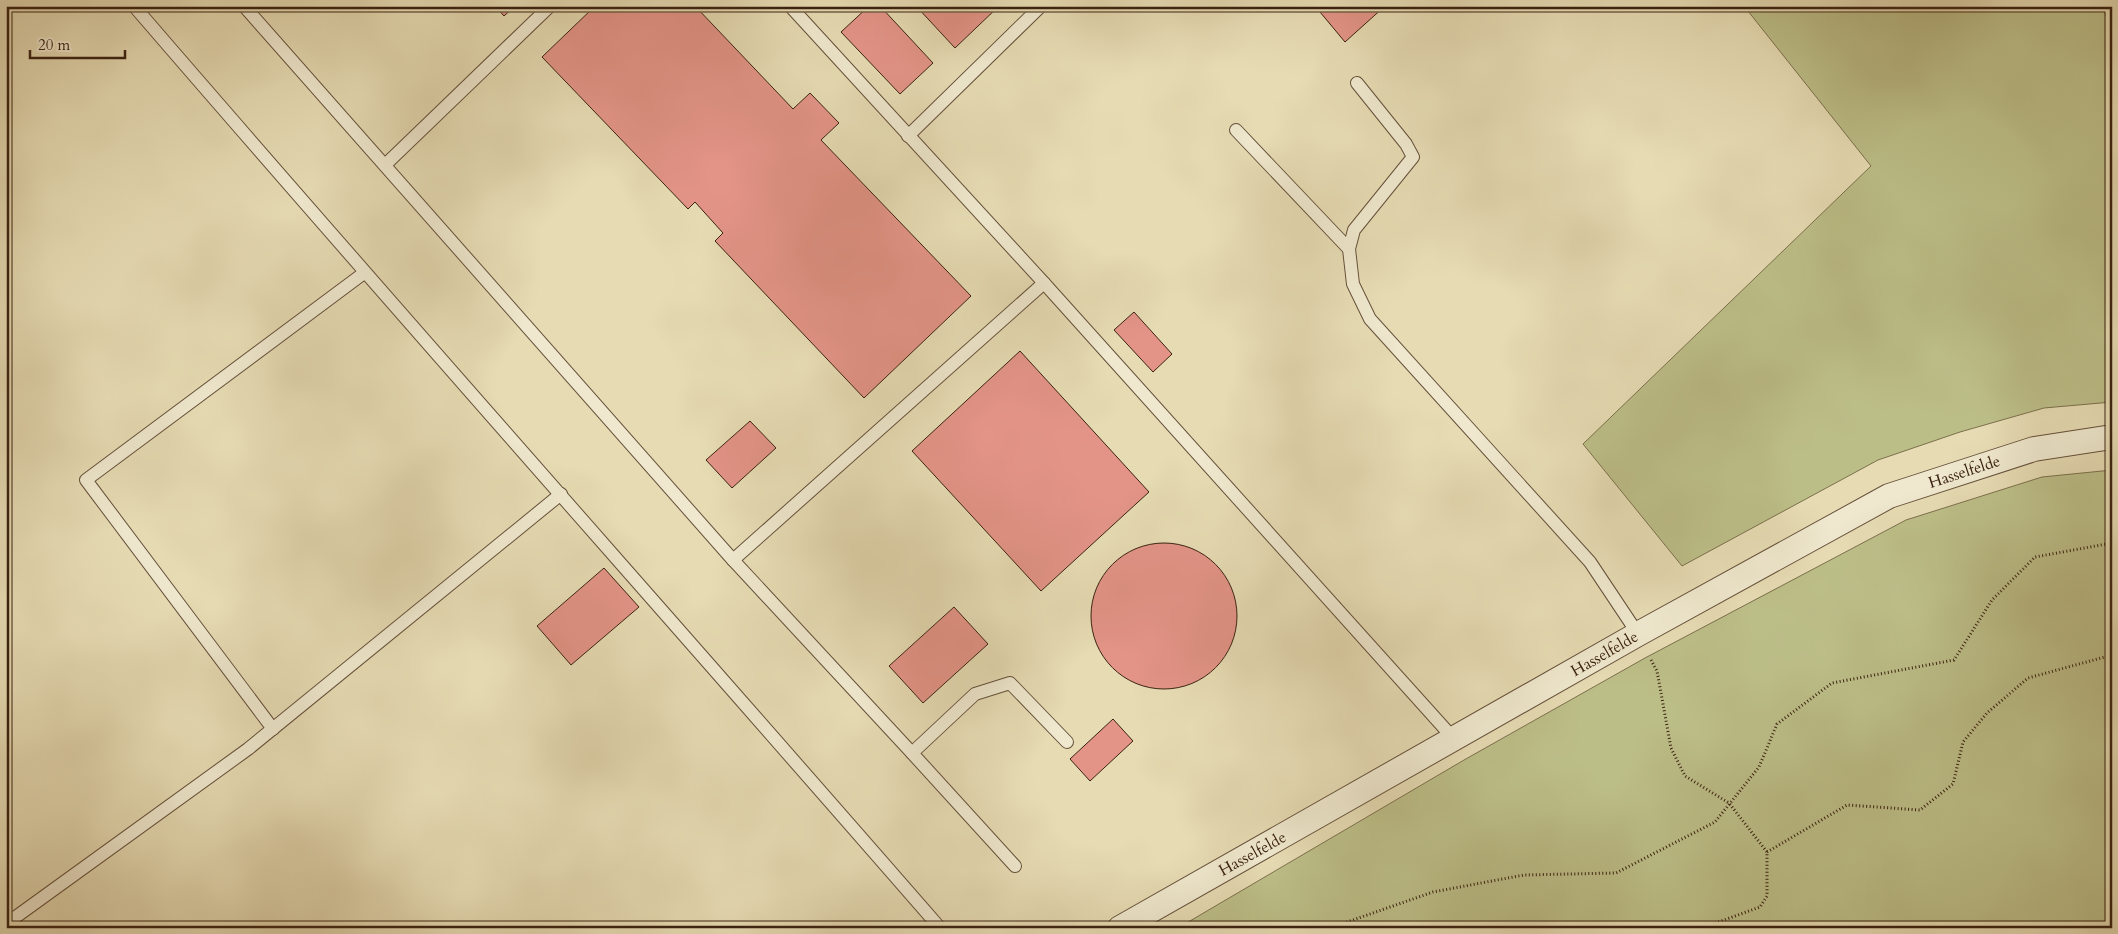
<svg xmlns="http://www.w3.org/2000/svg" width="2118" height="934" viewBox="0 0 2118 934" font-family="Cardo,serif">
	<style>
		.green { fill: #bcbe88; stroke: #7b704c }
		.building { fill: #e39487; stroke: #3a2211 }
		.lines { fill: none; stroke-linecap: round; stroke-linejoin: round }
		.lane-casing { stroke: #65503a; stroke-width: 14 }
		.street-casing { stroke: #65503a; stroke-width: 26 }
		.path { stroke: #3a2211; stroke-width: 3; stroke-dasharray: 1 2.5; stroke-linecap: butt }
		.lane { stroke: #efe8ce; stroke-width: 12 }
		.street { stroke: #efe8ce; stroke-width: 24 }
		.labels { text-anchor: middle; stroke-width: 4; stroke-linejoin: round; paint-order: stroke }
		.street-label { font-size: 16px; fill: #3a2211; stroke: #efe8ce }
	</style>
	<rect width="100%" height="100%" fill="#e6dbb3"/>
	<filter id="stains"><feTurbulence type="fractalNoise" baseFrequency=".004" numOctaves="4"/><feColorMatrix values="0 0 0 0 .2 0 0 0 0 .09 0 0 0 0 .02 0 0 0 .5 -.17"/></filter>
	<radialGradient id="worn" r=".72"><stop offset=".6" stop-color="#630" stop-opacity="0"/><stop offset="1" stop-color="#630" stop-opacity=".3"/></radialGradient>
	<g class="green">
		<polygon points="1744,6 2102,6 2112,31 2112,402 2044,408 1960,432 1878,460 1682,566 1583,444 1871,166"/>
		<polygon points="2112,470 2112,928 1178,928 1464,760 1645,658 1906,520 2042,477"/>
	</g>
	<g class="building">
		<polygon points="495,6 515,6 504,16"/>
		<polygon points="595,6 695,6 793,109 810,93 839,123 821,140 971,296 864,398 715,241 723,233 695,202 688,209 542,57"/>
		<polygon points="869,6 880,6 933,63 900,94 841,32"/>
		<polygon points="916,6 999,6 955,48"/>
		<polygon points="1315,6 1385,6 1345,42"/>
		<polygon points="1134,312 1172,354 1153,372 1114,330"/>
		<polygon points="1020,351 1149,492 1041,591 912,451"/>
		<polygon points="750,421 776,448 732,488 706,460"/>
		<circle cx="1164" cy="616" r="73"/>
		<polygon points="604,568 639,607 571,665 537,626"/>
		<polygon points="954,607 988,644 923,703 889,666"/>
		<polygon points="1113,719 1133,741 1090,781 1070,759"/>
	</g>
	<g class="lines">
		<g class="lane-casing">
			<g id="lane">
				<path d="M 134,6 C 400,315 672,620 940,928"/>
				<polyline points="244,6 733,560 912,753 975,694 1010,683 1067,742"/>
				<polyline points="790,6 1044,283 1454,739"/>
				<polyline points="1357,83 1406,144 1413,157 1354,230 1349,249 1353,284 1370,319 1590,562 1638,634"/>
				<polyline points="1236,130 1349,249"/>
				<polyline points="908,136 1041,6"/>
				<polyline points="385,165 550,6"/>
				<polyline points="733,560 1044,283"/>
				<polyline points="273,729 86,480 364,273"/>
				<polyline points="912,753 1015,866"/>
				<polyline points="6,924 248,749 561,494"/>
			</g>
		</g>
		<g class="street-casing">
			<polyline id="street" points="1120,928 1638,634 1889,496 2034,449 2112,437"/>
		</g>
		<g class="path">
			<polyline points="1651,660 1657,671 1671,748 1685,776 1729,803 1767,852 1767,896 1760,907 1702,928"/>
			<polyline points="1767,852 1847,805 1920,810 1953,784 1963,742 1987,713 2028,678 2112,655"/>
			<polyline points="1330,928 1433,892 1524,875 1616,873 1715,822 1759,767 1777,724 1832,683 1954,660 1992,600 2035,557 2112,543"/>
		</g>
		<use href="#lane" class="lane"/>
		<use href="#street" class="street"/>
	</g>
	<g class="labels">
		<g class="street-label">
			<text transform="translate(1964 471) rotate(-18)" y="6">Hasselfelde</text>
			<text transform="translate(1604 653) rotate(-30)" y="6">Hasselfelde</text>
			<text transform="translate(1252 853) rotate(-29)" y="6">Hasselfelde</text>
		</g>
	</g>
	<rect width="2118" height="934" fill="none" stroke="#e6dbb3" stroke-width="25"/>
	<rect x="8" y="8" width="2103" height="919" fill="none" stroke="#3a2211" stroke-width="2.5"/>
	<rect x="12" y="12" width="2093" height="909" fill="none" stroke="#3a2211"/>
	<path d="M30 50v8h95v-8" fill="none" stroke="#3a2211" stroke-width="2.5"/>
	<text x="38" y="50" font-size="15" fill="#3a2211" stroke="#efe8ce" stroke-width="4" paint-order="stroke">20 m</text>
	<rect width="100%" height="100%" filter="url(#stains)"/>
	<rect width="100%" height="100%" fill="url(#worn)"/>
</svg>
